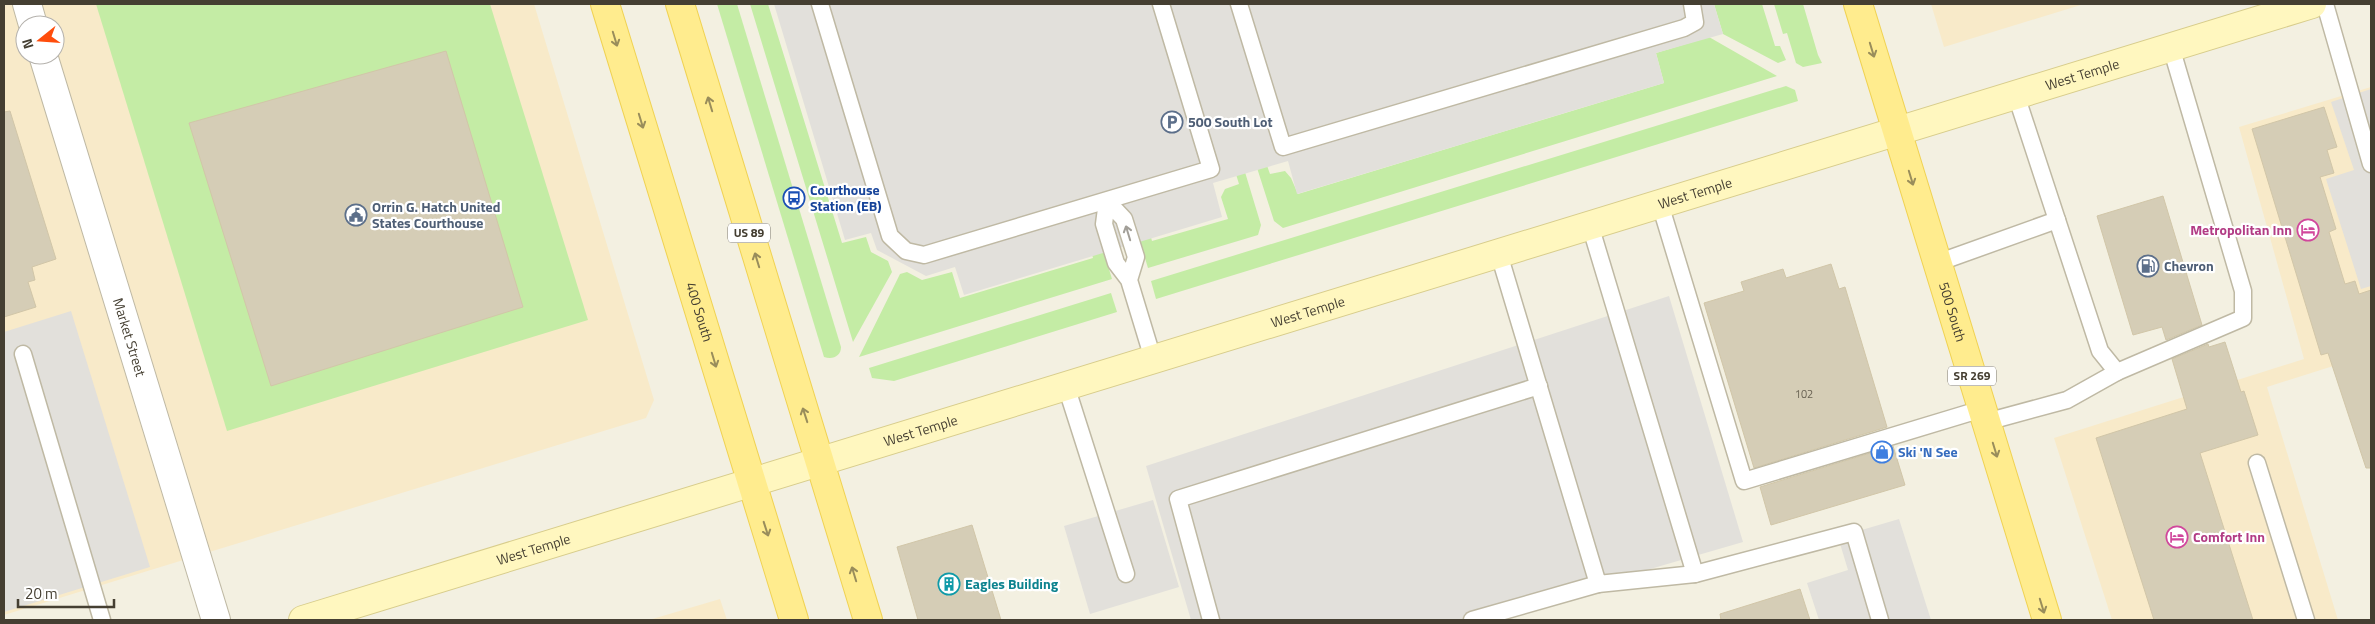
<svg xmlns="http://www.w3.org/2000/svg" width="2375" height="624" viewBox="0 0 2375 624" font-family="'Titillium Web',sans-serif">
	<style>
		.commercial { fill: #f8eac9; fill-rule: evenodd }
		.green { fill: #c4eca5 }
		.parking { fill: #e2e0db }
		.building { fill: #d5cdb6; stroke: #d1c6a8 }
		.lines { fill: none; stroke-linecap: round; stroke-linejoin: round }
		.lane-casing { stroke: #bfb9a4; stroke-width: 19 }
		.street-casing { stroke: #bfb9a4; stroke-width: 30 }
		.secondary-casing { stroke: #d8cd8c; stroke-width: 30 }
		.primary-casing { stroke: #f0d253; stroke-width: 30 }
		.lane { stroke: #fff; stroke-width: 16 }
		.street { stroke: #fff; stroke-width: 28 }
		.secondary { stroke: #fff7bf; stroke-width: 28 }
		.primary { stroke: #ffec8e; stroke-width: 28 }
		.oneway { stroke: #998d5b }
		.oneway2 { stroke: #a29f98 }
		.labels { text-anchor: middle; stroke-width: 4.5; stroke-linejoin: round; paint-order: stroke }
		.number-label { font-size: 11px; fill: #696253 }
		.shield { fill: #fff; stroke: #7d7970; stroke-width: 1 }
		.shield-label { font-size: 12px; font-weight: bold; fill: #453f32 }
		.street-label { font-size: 14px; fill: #453f32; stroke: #fff }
		.service-label { font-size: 14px; font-weight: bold; fill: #4e5e75; stroke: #fff; text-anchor: start }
		.transit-label { font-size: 14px; font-weight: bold; fill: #164399; stroke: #fff; text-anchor: start }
		.hotel-label { font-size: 14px; font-weight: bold; fill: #b23c85; stroke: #fff; text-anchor: end }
		.shop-label { font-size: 14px; font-weight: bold; fill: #366cbe; stroke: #fff; text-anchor: start }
		.culture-label { font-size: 14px; font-weight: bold; fill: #0d838f; stroke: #fff; text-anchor: start }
	</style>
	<rect width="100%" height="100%" fill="#f3f0e1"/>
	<g class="commercial">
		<path d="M 4,4 L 534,4 L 654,400 L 646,418 L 4,615 ZM 25,25 L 55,25 L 55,55 L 25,55 Z"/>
		<polygon points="1931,4 2084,4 1944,47"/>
		<polygon points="2371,87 2371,354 2267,387 2338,620 2112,620 2054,438 2304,359 2239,127"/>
		<polygon points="720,599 727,620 649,620"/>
	</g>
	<g class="green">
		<polygon points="96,4 490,4 588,320 227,431"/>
		<path d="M 717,4 L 737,4 L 841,347 C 841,356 833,360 824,357 Z"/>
		<polygon points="750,4 768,4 842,243 866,237 871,252 888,261 892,272 853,342"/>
		<polygon points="1714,4 1762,4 1775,46 1780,46 1786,60 1778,63 1723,34"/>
		<polygon points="1774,4 1803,4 1818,55 1822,63 1803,67 1796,63 1787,33 1783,34"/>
		<polygon points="1709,37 1777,76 1283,228 1274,221 1250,146 1261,149 1270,174 1285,171 1291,178 1298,194 1664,83 1656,53"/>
		<polygon points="1786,86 1795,90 1798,101 1156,299 1151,281"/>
		<polygon points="1238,149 1261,225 1258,235 1148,268 1133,219 1146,220 1152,241 1228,219 1221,197 1225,189 1239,184 1231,158"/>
		<polygon points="1099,236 1112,279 859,357 900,274 907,272 922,280 952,272 960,298 1093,258 1087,237"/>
		<polygon points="1111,293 1117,312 894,381 872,378 869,368"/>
	</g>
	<g class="parking">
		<polygon points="774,4 1714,4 1723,34 1656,53 1664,83 1297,194 1288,161 1213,183 1222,217 964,295 955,267 926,276 877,250 871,233 845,240"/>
		<polygon points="2371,89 2371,286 2361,289 2326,179 2354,170 2331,102"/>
		<polygon points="1669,296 1743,542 1475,620 1191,620 1146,466"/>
		<polygon points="71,311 150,567 4,612 4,332"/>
		<polygon points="1153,500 1179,587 1090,614 1064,526"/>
		<polygon points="1899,519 1931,620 1819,620 1807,583 1848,570 1838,537"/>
	</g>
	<g class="building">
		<polygon points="446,51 523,307 271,386 189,123"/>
		<polygon points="2324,107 2337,147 2327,150 2334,173 2320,177 2336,229 2329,232 2345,284 2355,281 2359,294 2371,290 2371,468 2366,468 2328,353 2321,355 2252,129"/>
		<polygon points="10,111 56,259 32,267 35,280 28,282 36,307 4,317 4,112"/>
		<polygon points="2163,196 2202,325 2166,340 2162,327 2133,335 2097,216"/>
		<polygon points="1831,264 1839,289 1845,287 1887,427 1754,468 1704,303 1744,291 1741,282 1783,269 1786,278"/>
		<polygon points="2225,342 2241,392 2244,391 2258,435 2200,453 2253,620 2154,620 2096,438 2187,409 2172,359 2208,344 2209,347"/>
		<polygon points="1893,446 1905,485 1771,525 1760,487"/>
		<polygon points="972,525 1001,620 918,620 897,547"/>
		<polygon points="1800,589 1810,620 1721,620 1720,614"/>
	</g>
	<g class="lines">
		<g class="lane-casing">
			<g id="lane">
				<polyline points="820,4 890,236 906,251 924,255 1211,169 1161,4"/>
				<polyline points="1239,4 1283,147 1684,28 1695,22 1692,4"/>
				<polyline points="2325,4 2371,164"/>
				<polyline points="2016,95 2100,351 2117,372 2243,318 2243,291 2171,47"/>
				<polyline points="1660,204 1744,481 1982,409"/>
				<polyline points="1499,254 1598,584 1695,574 1590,225"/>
				<polyline points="1937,263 2057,220"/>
				<polyline points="1129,280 1136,257 1124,219 1107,201 1104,224 1116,263 1129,280 1153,359"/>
				<polyline points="23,354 102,620"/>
				<polyline points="1066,386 1126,574"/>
				<polyline points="1986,422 2067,400 2117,372"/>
				<polyline points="2257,463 2306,620"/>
				<polyline points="1695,574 1854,532 1880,620"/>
				<polyline points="1211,620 1178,499 1539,386"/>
				<polyline points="1472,620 1598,584"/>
			</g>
		</g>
		<g class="street-casing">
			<g id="street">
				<polyline points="27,4 33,25"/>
				<path id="s1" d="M 43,55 L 216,620"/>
			</g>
		</g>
		<g class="secondary-casing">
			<g id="secondary">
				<path id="s2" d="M 303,620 L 2312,4"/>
			</g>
		</g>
		<g class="primary-casing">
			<g id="primary">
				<path id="s3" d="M 605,4 L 794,620"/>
				<polyline points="680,4 868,620"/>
				<path id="s4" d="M 1858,4 L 2047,620"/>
			</g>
		</g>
		<use href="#lane" class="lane"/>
		<use href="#street" class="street"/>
		<use href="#secondary" class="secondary"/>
		<use href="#primary" class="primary"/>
	</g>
	<defs><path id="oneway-shaft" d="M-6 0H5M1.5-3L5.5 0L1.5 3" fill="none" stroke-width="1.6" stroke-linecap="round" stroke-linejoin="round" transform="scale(1.25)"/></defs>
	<g class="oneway">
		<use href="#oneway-shaft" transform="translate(615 39) rotate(73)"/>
		<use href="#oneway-shaft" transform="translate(1872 50) rotate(73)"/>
		<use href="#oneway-shaft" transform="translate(710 104) rotate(-107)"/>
		<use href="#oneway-shaft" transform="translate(641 121) rotate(73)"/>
		<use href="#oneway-shaft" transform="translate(1911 178) rotate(73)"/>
		<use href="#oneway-shaft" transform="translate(757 260) rotate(-107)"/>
		<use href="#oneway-shaft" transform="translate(714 360) rotate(73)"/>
		<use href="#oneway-shaft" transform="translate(805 415) rotate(-108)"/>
		<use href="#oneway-shaft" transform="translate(1995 450) rotate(73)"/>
		<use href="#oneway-shaft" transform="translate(766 529) rotate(72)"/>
		<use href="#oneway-shaft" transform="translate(854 574) rotate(-107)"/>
		<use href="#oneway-shaft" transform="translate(2042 606) rotate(73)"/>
	</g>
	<use class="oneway2" href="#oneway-shaft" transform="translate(1128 233) rotate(-107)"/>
	<defs>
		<g id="parking-ring" transform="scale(1.125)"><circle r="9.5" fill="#fff" stroke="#5c6f8a" stroke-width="1.5"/><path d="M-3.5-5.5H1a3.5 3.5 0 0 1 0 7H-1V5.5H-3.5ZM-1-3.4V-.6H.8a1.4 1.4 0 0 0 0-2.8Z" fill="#5c6f8a"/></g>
		<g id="bus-ring" transform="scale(1.125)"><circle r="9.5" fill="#fff" stroke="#1a4fb4" stroke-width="1.5"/><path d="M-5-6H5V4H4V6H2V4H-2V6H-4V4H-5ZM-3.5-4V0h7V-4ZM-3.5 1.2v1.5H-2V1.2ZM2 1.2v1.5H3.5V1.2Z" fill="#1a4fb4"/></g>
		<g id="civic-ring" transform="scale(1.125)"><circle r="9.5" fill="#fff" stroke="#5c6f8a" stroke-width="1.5"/><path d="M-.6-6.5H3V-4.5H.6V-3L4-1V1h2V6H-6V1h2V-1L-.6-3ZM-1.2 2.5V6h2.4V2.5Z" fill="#5c6f8a"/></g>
		<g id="hotel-ring" transform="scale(1.125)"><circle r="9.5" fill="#fff" stroke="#d1479c" stroke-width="1.5"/><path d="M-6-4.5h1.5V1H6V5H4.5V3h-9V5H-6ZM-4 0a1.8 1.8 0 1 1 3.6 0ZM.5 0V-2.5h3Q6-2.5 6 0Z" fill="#d1479c"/></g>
		<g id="fuel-ring" transform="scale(1.125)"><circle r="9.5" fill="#fff" stroke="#5c6f8a" stroke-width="1.5"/><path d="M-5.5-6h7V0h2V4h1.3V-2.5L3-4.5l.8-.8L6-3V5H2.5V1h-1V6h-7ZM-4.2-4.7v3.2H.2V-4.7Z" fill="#5c6f8a"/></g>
		<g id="shop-ring" transform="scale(1.125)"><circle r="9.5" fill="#fff" stroke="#3f7fe0" stroke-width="1.5"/><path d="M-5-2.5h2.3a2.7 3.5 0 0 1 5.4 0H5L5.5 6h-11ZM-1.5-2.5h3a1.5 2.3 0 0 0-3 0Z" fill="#3f7fe0"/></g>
		<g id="building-ring" transform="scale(1.125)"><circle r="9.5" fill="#fff" stroke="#0f9aa8" stroke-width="1.5"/><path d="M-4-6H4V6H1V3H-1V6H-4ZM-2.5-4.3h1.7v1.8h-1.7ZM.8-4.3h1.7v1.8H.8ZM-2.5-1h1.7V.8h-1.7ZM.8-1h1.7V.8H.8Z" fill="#0f9aa8"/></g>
	</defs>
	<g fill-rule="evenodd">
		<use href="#parking-ring" x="1172" y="122"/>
		<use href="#bus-ring" x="794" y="198"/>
		<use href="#civic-ring" x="356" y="215"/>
		<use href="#hotel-ring" x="2308" y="230"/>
		<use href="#fuel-ring" x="2148" y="266"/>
		<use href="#shop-ring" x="1882" y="452"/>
		<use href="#hotel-ring" x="2177" y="537"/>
		<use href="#building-ring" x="949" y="584"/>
	</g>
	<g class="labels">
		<g class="number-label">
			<text x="1804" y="398">102</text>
		</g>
		<g class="shield">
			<rect x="728" y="223.5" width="42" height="19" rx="4"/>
			<rect x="1948" y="366.5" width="48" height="19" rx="4"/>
		</g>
		<g class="shield-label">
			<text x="749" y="237">US 89</text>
			<text x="1972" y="380">SR 269</text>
		</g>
		<g class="street-label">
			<text dy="5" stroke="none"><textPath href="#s2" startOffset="1861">West Temple</textPath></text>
			<text dy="5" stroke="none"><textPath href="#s2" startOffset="1456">West Temple</textPath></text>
			<text dy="5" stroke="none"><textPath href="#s3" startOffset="322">400 South</textPath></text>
			<text dy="5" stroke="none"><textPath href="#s2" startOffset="1051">West Temple</textPath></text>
			<text dy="5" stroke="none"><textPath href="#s4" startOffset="322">500 South</textPath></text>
			<text dy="5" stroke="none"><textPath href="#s1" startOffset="295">Market Street</textPath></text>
			<text dy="5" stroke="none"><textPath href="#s2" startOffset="646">West Temple</textPath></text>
			<text dy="5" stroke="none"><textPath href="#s2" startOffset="241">West Temple</textPath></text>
		</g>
		<g class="service-label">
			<text x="1188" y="127">500 South Lot</text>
			<text x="372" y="212">Orrin G. Hatch United<tspan x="372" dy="16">States Courthouse</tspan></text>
			<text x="2164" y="271">Chevron</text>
		</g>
		<g class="transit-label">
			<text x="810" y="195">Courthouse<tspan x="810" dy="16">Station (EB)</tspan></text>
		</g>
		<g class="hotel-label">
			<text x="2292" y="235">Metropolitan Inn</text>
			<text x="2193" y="542" text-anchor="start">Comfort Inn</text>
		</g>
		<g class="shop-label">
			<text x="1898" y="457">Ski 'N See</text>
		</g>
		<g class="culture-label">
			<text x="965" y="589">Eagles Building</text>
		</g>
	</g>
	<rect width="2375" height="624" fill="none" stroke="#453f32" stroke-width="10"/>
	<g transform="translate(40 40) rotate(253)"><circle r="24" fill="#ffffff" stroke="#b5b2ad"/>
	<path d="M0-4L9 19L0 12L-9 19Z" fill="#ff4d0c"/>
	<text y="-8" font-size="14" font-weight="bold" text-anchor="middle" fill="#453f32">N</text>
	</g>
	<path d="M18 599v8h96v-8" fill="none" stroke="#453f32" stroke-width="2.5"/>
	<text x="25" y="599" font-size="15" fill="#453f32" stroke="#ffffff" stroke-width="4" paint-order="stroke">20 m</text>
</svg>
